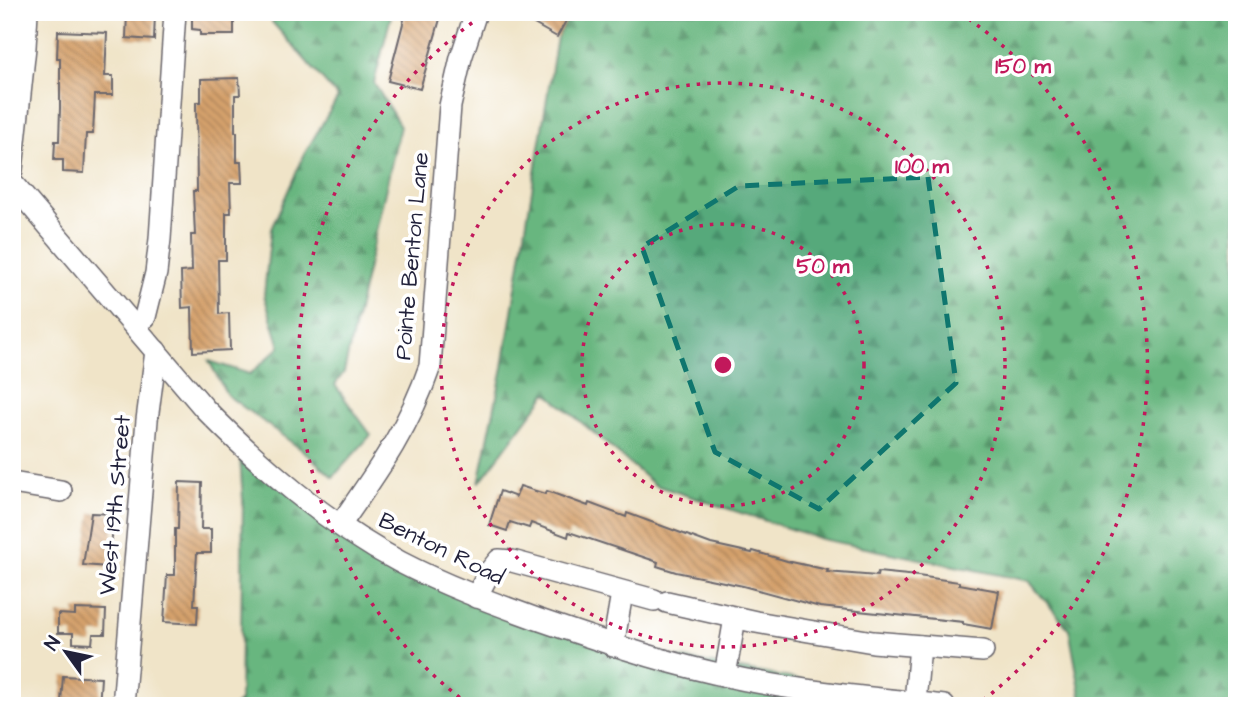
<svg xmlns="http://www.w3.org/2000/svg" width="1249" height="718" viewBox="0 0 1249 718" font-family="'Architects Daughter',sans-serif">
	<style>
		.forest { fill: url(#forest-firs); stroke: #456c5d; stroke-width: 2 }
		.building { fill: url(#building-back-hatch) }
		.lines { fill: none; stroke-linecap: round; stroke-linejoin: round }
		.minor-casing { stroke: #6a666c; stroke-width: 24 }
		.minor { stroke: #fff; stroke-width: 21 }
		.marked { fill: #0f766e; fill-opacity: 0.2; stroke: #0f766e; stroke-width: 5; stroke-dasharray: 14 9; stroke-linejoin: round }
		.ring { fill: none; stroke: #c2185b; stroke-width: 3.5; stroke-dasharray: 3.5 7 }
		.labels { text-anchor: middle; stroke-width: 7; stroke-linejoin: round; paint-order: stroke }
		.street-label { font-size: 23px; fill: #22223b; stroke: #fff }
		.centre { fill: #c2185b; stroke: #fff; stroke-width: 3.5 }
		.ring-label { font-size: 21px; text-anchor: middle; font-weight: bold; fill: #c2185b; stroke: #fff; stroke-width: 7; stroke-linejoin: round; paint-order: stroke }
	</style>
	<defs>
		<pattern id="forest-firs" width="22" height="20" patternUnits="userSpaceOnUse" patternTransform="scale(1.75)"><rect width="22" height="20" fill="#68b67f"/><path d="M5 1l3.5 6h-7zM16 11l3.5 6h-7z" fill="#559469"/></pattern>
		<pattern id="building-back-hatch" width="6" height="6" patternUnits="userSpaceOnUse" patternTransform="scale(1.75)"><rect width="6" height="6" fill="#d5a16c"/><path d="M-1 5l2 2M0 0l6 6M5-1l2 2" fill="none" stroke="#ac835a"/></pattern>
	</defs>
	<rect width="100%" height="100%" fill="#fff"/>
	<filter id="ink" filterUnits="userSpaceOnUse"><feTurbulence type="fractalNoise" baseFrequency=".0143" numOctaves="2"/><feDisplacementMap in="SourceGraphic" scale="14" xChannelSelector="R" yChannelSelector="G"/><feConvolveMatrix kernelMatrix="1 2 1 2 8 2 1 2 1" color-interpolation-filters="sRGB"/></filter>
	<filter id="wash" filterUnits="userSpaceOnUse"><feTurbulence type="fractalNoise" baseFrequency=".00686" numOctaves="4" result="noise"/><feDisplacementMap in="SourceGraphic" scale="28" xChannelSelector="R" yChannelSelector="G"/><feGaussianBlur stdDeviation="1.57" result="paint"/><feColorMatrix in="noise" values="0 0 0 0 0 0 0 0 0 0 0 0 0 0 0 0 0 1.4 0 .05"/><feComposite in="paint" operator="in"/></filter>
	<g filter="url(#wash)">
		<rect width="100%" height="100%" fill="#f0e4c8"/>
		<g class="forest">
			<polygon points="272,12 392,12 374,83 400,126 344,372 335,385 371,435 333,477 302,450 227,395 209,361 250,374 280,347 264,295 271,229 305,153 338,97 272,22"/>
			<polygon points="571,12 1237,12 1237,706 1083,706 1069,629 1029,581 821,539 655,485 547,393 479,483 503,367 557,37"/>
			<polygon points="239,444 399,562 613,646 944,706 235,706 240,701 243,500"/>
		</g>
		<g id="blocks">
			<g class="building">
				<polygon points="127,12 155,13 154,40 126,38"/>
				<polygon points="192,12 234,12 234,35 200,35 200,30 192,29"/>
				<polygon points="406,12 442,12 420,89 388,81"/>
				<polygon points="513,12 571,12 557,37"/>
				<polygon points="58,31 107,33 105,76 113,76 113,95 95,95 93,134 86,134 84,173 63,172 63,160 54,160 55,141 59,141 60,108 60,58 57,58"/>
				<polygon points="239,78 240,95 235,95 235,132 237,132 237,162 241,162 242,183 230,183 231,213 226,213 226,260 218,260 219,314 229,313 230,350 193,352 192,307 182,308 181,272 192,271 191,235 195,235 193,191 197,191 196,102 201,102 201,79"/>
				<polygon points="179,482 202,483 201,529 211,529 211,553 197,553 194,605 198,605 197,624 164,622 167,575 175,575 175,529 178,529"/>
				<polygon points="520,486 545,494 547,491 588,506 589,503 626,517 627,513 711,544 752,553 753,551 787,561 828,570 827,572 877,576 878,572 918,576 959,582 959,584 999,591 992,629 963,624 963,622 820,607 743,586 676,572 657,566 658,562 569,532 568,537 531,523 529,528 510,522 507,531 489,525 500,491 516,497"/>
				<polygon points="91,513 115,514 108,567 83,565"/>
				<polygon points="75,609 106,610 105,634 93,634 92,644 73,643 73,633 58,633 58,614 75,615"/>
				<polygon points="63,676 101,678 99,706 79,706 79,703 61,702"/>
			</g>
		</g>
	</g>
	<g filter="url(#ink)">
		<use href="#blocks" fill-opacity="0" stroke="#6a666c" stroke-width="2"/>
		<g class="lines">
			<g class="minor-casing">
				<g id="minor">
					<polyline points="12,170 25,47 27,12"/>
					<path d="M 12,183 L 205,409 C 263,468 326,523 400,562 C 444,585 490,602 537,619 C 595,639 653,659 714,673 C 789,691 867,697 944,706"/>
					<polyline points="145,317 156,273 160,239 175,12"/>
					<polyline points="12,483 61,491"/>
					<path d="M 340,525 C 377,472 409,428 430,366 L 450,106 L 461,58 L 476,12"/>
					<polyline points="476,597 490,571 499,560 512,561 654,600"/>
					<polyline points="667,602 756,622 873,642 983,651"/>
					<polyline points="613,646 622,593"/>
					<polyline points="725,675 735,618"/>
					<polyline points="915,702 920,646"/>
					<polyline points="123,706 147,420 156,351"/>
				</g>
			</g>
			<use href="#minor" class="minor"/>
		</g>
	</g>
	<path class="marked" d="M 928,177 L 956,383 L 819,509 L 715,452 L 642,247 L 739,186 Z"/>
	<g class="ring">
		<circle cx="723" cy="365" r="141"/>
		<circle cx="723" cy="365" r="282"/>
		<path d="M468 704A424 424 0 0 1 486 13M960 13A424 424 0 0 1 978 704"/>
	</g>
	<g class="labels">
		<g class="street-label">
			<text transform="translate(411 256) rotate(-85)" y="8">Pointe Benton Lane</text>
			<text transform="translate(114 505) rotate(-85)" y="8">West 19th Street</text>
			<text transform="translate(442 548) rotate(26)" y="8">Benton Road</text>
		</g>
	</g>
	<circle cx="723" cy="365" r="10" class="centre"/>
	<g class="ring-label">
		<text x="1023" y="73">150 m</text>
		<text x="922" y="173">100 m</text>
		<text x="823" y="273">50 m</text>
	</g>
	<rect width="1249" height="718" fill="none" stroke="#fff" stroke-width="42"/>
	<g transform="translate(66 652) rotate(303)" stroke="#ffffff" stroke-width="5" paint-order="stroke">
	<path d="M0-5L12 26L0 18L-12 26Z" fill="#22223b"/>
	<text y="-10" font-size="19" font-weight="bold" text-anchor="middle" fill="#22223b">N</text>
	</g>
</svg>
